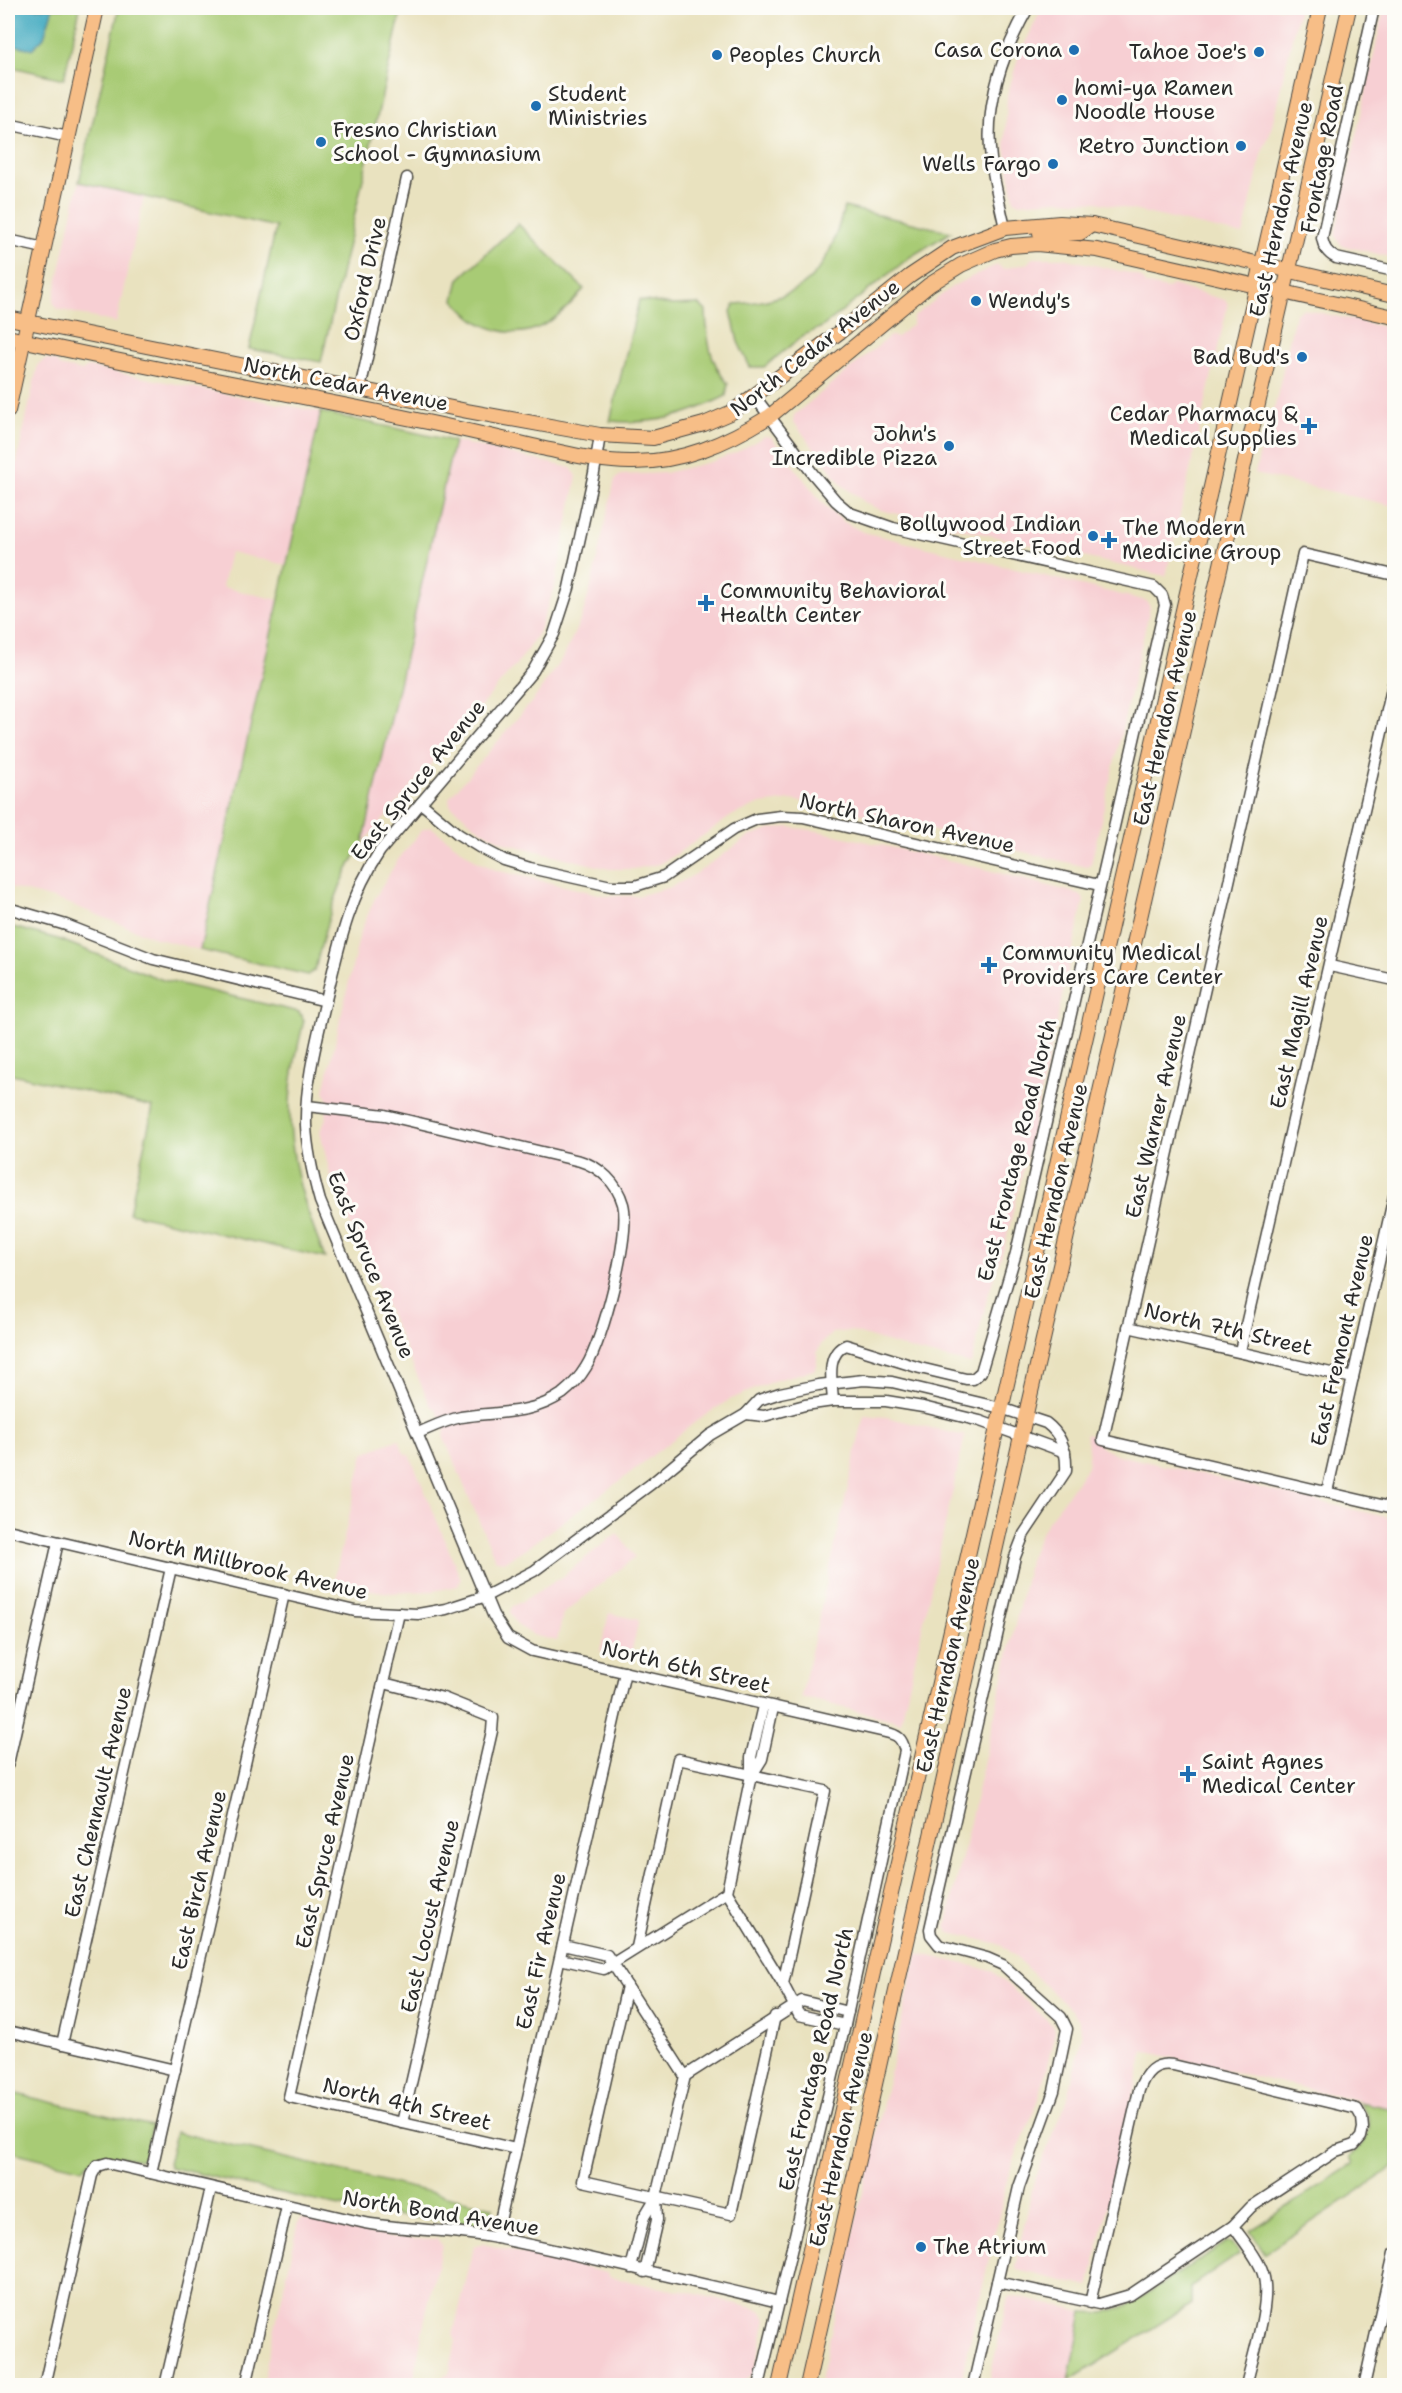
<svg xmlns="http://www.w3.org/2000/svg" width="1402" height="2393" viewBox="0 0 1402 2393" font-family="'Shantell Sans',sans-serif">
	<style>
		.built { fill: #f7cfd3 }
		.green { fill: #a8cb74; stroke: #6a7b50; stroke-width: 1.5 }
		.water { fill: #3ea8bf; stroke: #346a75; stroke-width: 1.5 }
		.lines { fill: none; stroke-linecap: round; stroke-linejoin: round }
		.minor-casing { stroke: #484641; stroke-width: 13 }
		.major-casing { stroke: #484641; stroke-width: 16 }
		.minor { stroke: #fff; stroke-width: 10 }
		.major { stroke: #f7be87; stroke-width: 14 }
		.poi-dot { fill: #1f6fb2; stroke: #fdfcf7; stroke-width: 2 }
		.labels { text-anchor: middle; stroke-width: 6; stroke-linejoin: round; paint-order: stroke }
		.poi-label { font-size: 21px; fill: #2b2b2b; stroke: #fdfcf7; text-anchor: start }
		.street-label { font-size: 21px; fill: #2b2b2b; stroke: #fdfcf7 }
	</style>
	<rect width="100%" height="100%" fill="#fdfcf7"/>
	<filter id="ink" filterUnits="userSpaceOnUse"><feTurbulence type="fractalNoise" baseFrequency=".0167" numOctaves="2"/><feDisplacementMap in="SourceGraphic" scale="12" xChannelSelector="R" yChannelSelector="G"/><feConvolveMatrix kernelMatrix="1 2 1 2 8 2 1 2 1" color-interpolation-filters="sRGB"/></filter>
	<filter id="wash" filterUnits="userSpaceOnUse"><feTurbulence type="fractalNoise" baseFrequency=".008" numOctaves="4" result="noise"/><feDisplacementMap in="SourceGraphic" scale="24" xChannelSelector="R" yChannelSelector="G"/><feGaussianBlur stdDeviation="1.35" result="paint"/><feColorMatrix in="noise" values="0 0 0 0 0 0 0 0 0 0 0 0 0 0 0 0 0 1.4 0 .05"/><feComposite in="paint" operator="in"/></filter>
	<g filter="url(#wash)">
		<rect width="100%" height="100%" fill="#e9e2bf"/>
		<g class="built">
			<polygon points="1042,8 1299,8 1270,134 1263,150 1243,235 1097,202 1058,200 1019,203 1014,200 1005,147 1007,96 1018,58"/>
			<polygon points="1384,8 1394,8 1394,258 1341,245 1335,234"/>
			<polygon points="79,182 144,197 116,323 58,309 53,302"/>
			<polygon points="1032,258 1063,258 1129,273 1142,278 1145,284 1167,289 1172,285 1225,300 1228,304 1166,576 880,510 866,503 842,485 793,421 794,415 890,336 897,337 913,324 913,317 953,286 987,269 998,265 1003,269 1028,263"/>
			<polygon points="1303,309 1394,329 1394,506 1255,474 1267,421 1275,406 1295,314"/>
			<polygon points="46,359 56,361 59,366 82,371 88,367 321,412 286,565 230,552 222,587 279,600 200,950 155,938 65,902 8,887 8,501 38,364"/>
			<polygon points="765,436 771,437 824,505 844,522 863,532 1147,601 1150,607 1091,864 1087,867 824,805 791,800 761,804 733,815 678,853 659,864 634,869 609,869 505,843 481,830 450,805 449,798 534,699 565,654 582,616 590,590 615,479 621,475 665,473 711,462 739,451"/>
			<polygon points="454,441 571,468 577,476 555,586 538,633 521,659 363,843"/>
			<polygon points="431,827 477,861 496,870 607,896 637,896 671,887 694,875 748,837 773,829 788,827 818,831 957,862 1080,894 1084,900 1023,1171 1004,1248 988,1295 971,1364 919,1352 850,1331 832,1333 821,1344 817,1353 817,1366 814,1370 776,1380 729,1400 698,1420 621,1480 526,1548 503,1562 495,1559 444,1438 445,1429 436,1409 431,1407 339,1199 330,1174 320,1131 326,1118 328,1099 324,1091 360,933 375,898 397,861 423,829"/>
			<polygon points="864,1415 886,1417 965,1436 901,1722 801,1697"/>
			<polygon points="1085,1434 1095,1436 1102,1448 1114,1454 1394,1519 1394,2109 1144,2051 1089,2287 1017,2270 1015,2267 1034,2181 1067,2101 1082,2036 1079,2020 1072,2011 1006,1948 996,1943 950,1933 946,1927 1031,1555 1042,1530 1087,1467 1089,1448"/>
			<polygon points="399,1439 404,1453 410,1455 461,1579 458,1586 433,1591 390,1593 333,1584 364,1453"/>
			<polygon points="617,1533 635,1557 563,1614 557,1641 533,1635 517,1625 510,1612 512,1607 559,1579"/>
			<polygon points="609,1613 639,1620 630,1658 600,1651"/>
			<polygon points="917,1953 991,1970 1054,2026 1055,2032 1039,2099 1009,2172 960,2385 819,2385"/>
			<polygon points="303,2218 392,2237 437,2239 442,2245 423,2327 413,2385 262,2385 299,2221"/>
			<polygon points="483,2244 607,2273 610,2277 677,2291 681,2290 761,2310 766,2319 754,2374 747,2378 742,2386 441,2385 443,2376 449,2373 456,2341 453,2335 474,2247"/>
			<polygon points="1011,2296 1083,2312 1068,2385 988,2386 1008,2298"/>
		</g>
		<g class="green">
			<polygon points="8,8 80,8 64,79 8,66"/>
			<polygon points="119,8 402,8 321,362 249,349 276,227 79,182"/>
			<path d="M 844,207 L 951,232 L 910,257 L 822,327 L 804,335 L 764,367 L 750,367 L 738,342 L 731,311 L 735,304 C 805,301 828,273 844,207 Z"/>
			<path d="M 518,224 L 584,289 C 555,324 524,347 478,322 C 469,317 461,307 454,300 L 459,279 Z"/>
			<path d="M 639,300 L 672,305 L 699,304 L 706,311 C 707,339 709,361 728,384 L 726,396 C 686,416 655,425 610,421 Z"/>
			<path d="M 321,412 L 454,441 L 363,843 C 337,882 326,924 315,970 L 308,975 L 200,950 Z"/>
			<path d="M 9,926 L 58,939 L 163,980 L 299,1012 L 304,1020 C 299,1042 293,1065 291,1088 C 285,1148 303,1204 325,1258 L 129,1213 L 153,1107 L 8,1073 L 8,934 Z"/>
			<path d="M 8,2092 L 152,2126 L 145,2157 L 140,2160 C 118,2156 98,2148 83,2169 L 8,2151 Z"/>
			<path d="M 1359,2102 L 1394,2109 L 1394,2167 L 1265,2253 L 1250,2231 L 1353,2164 L 1350,2156 C 1370,2142 1377,2122 1359,2102 Z"/>
			<path d="M 176,2132 L 493,2207 L 490,2221 L 487,2225 C 475,2227 463,2222 451,2221 C 355,2215 263,2188 170,2167 L 168,2164 Z"/>
			<polygon points="1225,2243 1231,2243 1239,2254 1191,2287 1191,2304 1069,2381 1083,2312 1104,2313 1131,2304"/>
		</g>
		<polygon class="water" points="8,8 53,8 44,37 32,49 8,44"/>
	</g>
	<g filter="url(#ink)">
		<g class="lines">
			<g class="minor-casing">
				<g id="minor">
					<path d="M 1374,8 L 1322,238 C 1324,248 1327,253 1336,258 L 1394,271"/>
					<polyline points="8,124 68,137"/>
					<path d="M 1005,228 C 1000,205 994,182 991,159 C 984,105 1002,54 1028,8"/>
					<polyline points="8,240 44,248"/>
					<polyline points="360,389 407,178"/>
					<path d="M 755,397 L 813,474 L 836,501 L 850,513 L 893,528 L 1154,587 L 1162,595 L 1165,605 L 1016,1253 L 981,1372 L 973,1379 L 966,1379 L 920,1368 L 846,1345 C 825,1354 832,1382 833,1401"/>
					<path d="M 600,435 L 594,473 L 569,588 L 554,634 L 533,671 L 380,851 C 348,898 338,950 325,1004 C 316,1043 305,1085 306,1125 C 307,1152 313,1176 320,1201 L 493,1615 L 508,1638 L 532,1651 L 885,1732 C 898,1735 902,1738 905,1751 L 845,2025 L 759,2386"/>
					<polyline points="1394,575 1303,554 1103,1440 1394,1508"/>
					<polyline points="421,803 458,834 479,847 504,860 530,868 611,886 635,886 664,877 734,829 757,819 781,816 803,817 1099,885"/>
					<polyline points="8,908 66,925 153,959 326,1001"/>
					<polyline points="1330,966 1394,980"/>
					<path d="M 307,1106 L 385,1115 L 580,1161 C 600,1167 617,1183 623,1204 C 631,1234 603,1340 586,1367 C 580,1377 571,1387 562,1394 C 530,1416 496,1411 461,1417 C 446,1420 432,1427 418,1433"/>
					<polyline points="1128,1327 1353,1378"/>
					<polyline points="1240,1351 1394,680"/>
					<polyline points="746,1414 764,1416 805,1405 833,1401 886,1401 923,1407 980,1421 1065,1452"/>
					<polyline points="1327,1492 1394,1196"/>
					<path d="M 8,1530 L 355,1611 L 418,1614 L 446,1609 L 486,1596 L 534,1571 L 651,1484 L 710,1435 L 746,1414 L 759,1400 L 780,1393 L 818,1385 L 864,1380 L 892,1382 L 1001,1408 L 1046,1423 C 1062,1435 1067,1451 1066,1471 L 1024,1534 L 1015,1557 L 930,1929 L 931,1935 L 939,1945 L 987,1958 L 1003,1965 L 1061,2017 L 1067,2029 L 1054,2091 L 1019,2187 L 973,2386"/>
					<polyline points="399,1613 289,2097 516,2149"/>
					<polyline points="384,1683 443,1698 493,1718 492,1731 402,2123"/>
					<polyline points="8,1764 58,1542"/>
					<polyline points="752,1775 762,1759 773,1708"/>
					<polyline points="727,1892 751,1775 751,1757 763,1706"/>
					<polyline points="563,1945 607,1955 685,2076 802,2001 848,2012"/>
					<polyline points="637,1947 678,1759 825,1791 783,1984"/>
					<polyline points="560,1959 604,1969 727,1892 783,1984 799,2015 845,2025"/>
					<polyline points="627,1986 583,2181 731,2214 775,2016"/>
					<polyline points="8,2031 175,2070"/>
					<polyline points="62,2044 171,1568"/>
					<polyline points="151,2173 284,1594"/>
					<path d="M 1233,2226 C 1242,2239 1259,2259 1263,2274 C 1272,2300 1252,2358 1246,2386"/>
					<polyline points="496,2238 625,1672"/>
					<polyline points="631,2268 644,2217 656,2197 685,2076"/>
					<polyline points="645,2272 657,2220 656,2197"/>
					<path d="M 997,2282 L 1099,2304 L 1130,2295 L 1233,2226 L 1251,2207 L 1336,2151 L 1354,2145 L 1361,2137 L 1363,2128 L 1362,2118 L 1357,2109 L 1173,2065 C 1154,2062 1145,2073 1139,2090 L 1090,2303"/>
					<path d="M 44,2386 L 92,2175 L 97,2166 L 107,2163 L 365,2223 C 409,2231 453,2229 497,2238 C 591,2257 685,2280 779,2302"/>
					<polyline points="165,2386 211,2188"/>
					<polyline points="246,2386 287,2206"/>
					<polyline points="1364,2386 1394,2253"/>
				</g>
			</g>
			<g class="major-casing">
				<g id="major">
					<polyline points="1040,233 1080,233 1092,225"/>
					<polyline points="8,318 467,411 600,435 653,438 704,424 732,412 841,331 910,276 952,248 1005,228 1060,223 1092,225 1394,295"/>
					<path d="M 8,337 C 143,368 280,391 417,420 C 458,428 499,438 541,448 C 570,454 600,462 630,462 C 682,463 727,443 770,416 L 929,285 L 961,265 L 995,250 L 1011,246 L 1037,244 L 1097,250 L 1394,317"/>
					<polyline points="8,411 97,8"/>
					<polyline points="779,2386 1320,8"/>
					<polyline points="807,2386 1028,1405 1349,8"/>
				</g>
			</g>
			<use href="#minor" class="minor"/>
			<use href="#major" class="major"/>
		</g>
	</g>
	<g class="poi-dot">
		<circle cx="1074" cy="50" r="6"/>
		<circle cx="1259" cy="52" r="6"/>
		<circle cx="717" cy="55" r="6"/>
		<circle cx="1062" cy="100" r="6"/>
		<circle cx="536" cy="106" r="6"/>
		<circle cx="321" cy="142" r="6"/>
		<circle cx="1241" cy="146" r="6"/>
		<circle cx="1053" cy="164" r="6"/>
		<circle cx="976" cy="301" r="6"/>
		<circle cx="1302" cy="357" r="6"/>
		<path d="M1306 417h6v6h6v6h-6v6h-6v-6h-6v-6h6z"/>
		<circle cx="949" cy="446" r="6"/>
		<circle cx="1093" cy="536" r="6"/>
		<path d="M1106 531h6v6h6v6h-6v6h-6v-6h-6v-6h6z"/>
		<path d="M703 594h6v6h6v6h-6v6h-6v-6h-6v-6h6z"/>
		<path d="M986 956h6v6h6v6h-6v6h-6v-6h-6v-6h6z"/>
		<path d="M1185 1765h6v6h6v6h-6v6h-6v-6h-6v-6h6z"/>
		<circle cx="921" cy="2247" r="6"/>
	</g>
	<g class="labels">
		<g class="poi-label">
			<text x="1062" y="57" text-anchor="end">Casa Corona</text>
			<text x="1247" y="59" text-anchor="end">Tahoe Joe's</text>
			<text x="729" y="62">Peoples Church</text>
			<text x="1074" y="95">homi-ya Ramen<tspan x="1074" dy="24">Noodle House</tspan></text>
			<text x="548" y="101">Student<tspan x="548" dy="24">Ministries</tspan></text>
			<text x="333" y="137">Fresno Christian<tspan x="333" dy="24">School - Gymnasium</tspan></text>
			<text x="1229" y="153" text-anchor="end">Retro Junction</text>
			<text x="1041" y="171" text-anchor="end">Wells Fargo</text>
			<text x="988" y="308">Wendy's</text>
			<text x="1290" y="364" text-anchor="end">Bad Bud's</text>
			<text x="1297" y="421" text-anchor="end">Cedar Pharmacy &amp;<tspan x="1297" dy="24">Medical Supplies</tspan></text>
			<text x="937" y="441" text-anchor="end">John's<tspan x="937" dy="24">Incredible Pizza</tspan></text>
			<text x="1081" y="531" text-anchor="end">Bollywood Indian<tspan x="1081" dy="24">Street Food</tspan></text>
			<text x="1122" y="535">The Modern<tspan x="1122" dy="24">Medicine Group</tspan></text>
			<text x="720" y="598">Community Behavioral<tspan x="720" dy="24">Health Center</tspan></text>
			<text x="1002" y="960">Community Medical<tspan x="1002" dy="24">Providers Care Center</tspan></text>
			<text x="1202" y="1769">Saint Agnes<tspan x="1202" dy="24">Medical Center</tspan></text>
			<text x="933" y="2254">The Atrium</text>
		</g>
		<g class="street-label">
			<text transform="translate(1322 159) rotate(-79)" y="7">Frontage Road</text>
			<text transform="translate(1281 209) rotate(-77)" y="7">East Herndon Avenue</text>
			<text transform="translate(365 279) rotate(-77)" y="7">Oxford Drive</text>
			<text transform="translate(815 348) rotate(-38)" y="7">North Cedar Avenue</text>
			<text transform="translate(346 384) rotate(11)" y="7">North Cedar Avenue</text>
			<text transform="translate(1165 718) rotate(-77)" y="7">East Herndon Avenue</text>
			<text transform="translate(418 780) rotate(-51)" y="7">East Spruce Avenue</text>
			<text transform="translate(907 823) rotate(12)" y="7">North Sharon Avenue</text>
			<text transform="translate(1299 1012) rotate(-77)" y="7">East Magill Avenue</text>
			<text transform="translate(1156 1116) rotate(-77)" y="7">East Warner Avenue</text>
			<text transform="translate(1017 1150) rotate(-76)" y="7">East Frontage Road North</text>
			<text transform="translate(1056 1191) rotate(-77)" y="7">East Herndon Avenue</text>
			<text transform="translate(371 1265) rotate(68)" y="7">East Spruce Avenue</text>
			<text transform="translate(1228 1329) rotate(13)" y="7">North 7th Street</text>
			<text transform="translate(1342 1340) rotate(-77)" y="7">East Fremont Avenue</text>
			<text transform="translate(248 1565) rotate(13)" y="7">North Millbrook Avenue</text>
			<text transform="translate(948 1665) rotate(-77)" y="7">East Herndon Avenue</text>
			<text transform="translate(686 1667) rotate(13)" y="7">North 6th Street</text>
			<text transform="translate(98 1802) rotate(-77)" y="7">East Chennault Avenue</text>
			<text transform="translate(325 1851) rotate(-77)" y="7">East Spruce Avenue</text>
			<text transform="translate(199 1880) rotate(-77)" y="7">East Birch Avenue</text>
			<text transform="translate(430 1916) rotate(-77)" y="7">East Locust Avenue</text>
			<text transform="translate(541 1951) rotate(-77)" y="7">East Fir Avenue</text>
			<text transform="translate(816 2059) rotate(-77)" y="7">East Frontage Road North</text>
			<text transform="translate(407 2104) rotate(13)" y="7">North 4th Street</text>
			<text transform="translate(841 2139) rotate(-77)" y="7">East Herndon Avenue</text>
			<text transform="translate(441 2213) rotate(9)" y="7">North Bond Avenue</text>
		</g>
	</g>
	<rect width="1402" height="2393" fill="none" stroke="#fdfcf7" stroke-width="30"/>
</svg>
